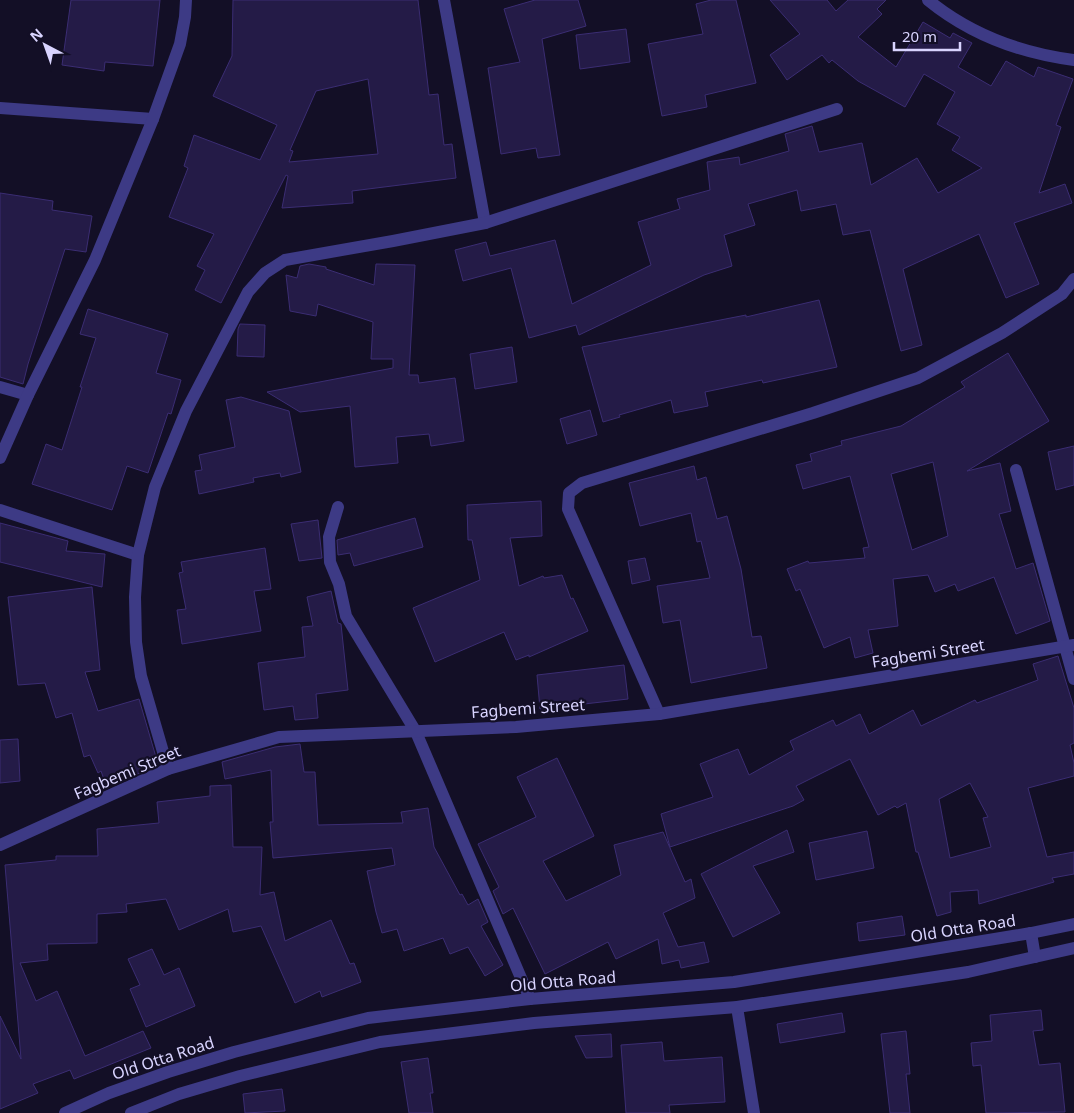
<svg xmlns="http://www.w3.org/2000/svg" width="1074" height="1113" viewBox="0 0 1074 1113" font-family="'Noto Sans',sans-serif">
	<style>
		.building { fill: #241b47; stroke: #3b2d73; fill-rule: evenodd }
		.lines { fill: none; stroke-linecap: round; stroke-linejoin: round }
		.minor { stroke: #3d3a85; stroke-width: 12 }
		.tertiary { stroke: #3d3a85; stroke-width: 12 }
		.labels { text-anchor: middle; stroke-width: 4.5; stroke-linejoin: round; paint-order: stroke }
		.street-label { font-size: 16px; fill: #d9d4ff; stroke: #130f26 }
	</style>
	<rect width="100%" height="100%" fill="#130f26"/>
	<g class="building">
		<polygon points="71,0 160,0 153,66 105,62 104,71 62,65"/>
		<path d="M 233,0 L 418,0 L 429,95 L 438,94 L 444,145 L 452,144 L 456,178 L 352,191 L 353,203 L 282,208 L 288,176 L 286,175 L 221,303 L 195,290 L 205,270 L 197,266 L 214,234 L 169,217 L 188,168 L 184,166 L 194,135 L 260,160 L 277,125 L 213,96 L 232,56 ZM 368,79 L 378,154 L 289,162 L 293,151 L 290,150 L 316,91 Z"/>
		<polygon points="535,0 578,0 586,26 542,39 560,155 538,158 536,148 501,154 488,68 520,62 504,9"/>
		<polygon points="711,0 736,0 756,83 705,95 707,107 662,116 648,44 703,34 696,4"/>
		<polygon points="770,0 827,0 836,11 848,0 886,0 877,9 882,14 858,37 896,67 923,22 950,38 953,33 972,43 958,67 991,86 1006,61 1034,77 1038,67 1073,79 1056,125 1061,127 1039,193 1065,184 1072,203 1014,223 1039,284 1006,298 979,234 903,269 922,345 901,351 870,230 843,235 836,204 801,211 797,190 748,204 755,225 724,235 732,266 704,275 579,335 576,325 529,338 511,268 463,281 455,250 486,242 490,256 555,240 572,304 651,265 638,222 680,209 677,199 710,190 707,162 739,157 740,165 789,151 785,134 812,126 819,152 862,143 871,185 917,158 938,193 982,168 952,150 960,137 937,124 955,92 924,74 905,107 858,81 832,60 829,63 822,55 787,80 770,55 800,34"/>
		<polygon points="626,29 630,62 580,69 576,35"/>
		<polygon points="0,193 53,201 52,210 92,216 86,252 65,249 28,364 23,384 0,377"/>
		<polygon points="309,264 326,267 326,269 374,285 376,264 415,265 409,375 418,375 419,383 455,378 464,441 431,446 429,434 396,437 398,463 355,467 350,406 300,412 267,392 393,368 393,359 371,359 373,322 318,304 316,316 290,311 286,275 297,278 300,266"/>
		<polygon points="819,300 837,367 763,383 762,380 705,392 708,406 674,413 671,400 619,415 620,417 603,422 582,347 746,315 746,317"/>
		<polygon points="88,309 168,334 156,373 181,380 171,414 168,413 148,473 127,466 112,510 32,484 46,444 62,450 82,387 80,387 96,338 80,334"/>
		<polygon points="240,324 265,325 264,357 237,356 238,329"/>
		<polygon points="512,347 517,382 475,389 470,354"/>
		<path d="M 1008,353 L 1049,421 L 967,471 L 1000,463 L 1011,511 L 999,514 L 1016,569 L 1033,563 L 1050,621 L 1016,634 L 994,577 L 958,591 L 955,584 L 935,592 L 928,575 L 893,579 L 898,626 L 868,630 L 873,653 L 855,658 L 850,637 L 824,648 L 800,589 L 796,591 L 787,569 L 808,561 L 809,563 L 865,558 L 863,548 L 869,547 L 850,476 L 803,489 L 796,465 L 812,461 L 810,454 L 842,445 L 841,441 L 901,426 L 965,387 L 961,382 ZM 933,462 L 948,536 L 912,550 L 891,474 Z"/>
		<polygon points="241,397 289,411 301,472 281,477 280,473 253,478 254,482 199,494 195,471 202,470 199,455 235,447 226,400"/>
		<polygon points="590,410 597,435 567,444 560,419"/>
		<polygon points="1074,446 1074,485 1056,490 1048,452"/>
		<polygon points="694,466 697,480 706,477 717,519 727,516 741,569 752,637 761,636 767,668 691,683 680,620 663,623 657,586 710,578 701,541 697,542 691,513 640,526 629,483"/>
		<polygon points="541,501 542,536 510,538 519,586 543,576 544,578 562,575 571,599 573,598 588,631 529,657 529,655 516,660 504,632 435,662 413,608 480,580 472,540 468,540 467,505"/>
		<polygon points="415,518 423,547 354,566 350,553 338,555 337,540"/>
		<polygon points="318,520 322,558 299,561 291,524"/>
		<polygon points="0,523 68,541 66,551 105,554 102,587 0,562"/>
		<polygon points="265,548 271,589 254,591 261,631 182,644 177,610 186,609 179,573 183,572 181,562"/>
		<polygon points="645,558 650,580 632,584 628,561"/>
		<polygon points="92,587 100,670 85,672 98,711 139,699 158,764 127,779 106,785 101,771 98,773 90,755 84,757 72,713 56,718 45,683 18,685 8,597"/>
		<polygon points="331,591 338,623 341,624 348,690 316,694 318,718 295,720 293,706 264,710 258,663 305,657 302,627 313,626 307,597"/>
		<path d="M 1058,656 L 1074,708 L 1074,743 L 1070,745 L 1074,763 L 1074,776 L 1028,788 L 1047,857 L 1074,852 L 1074,874 L 1052,878 L 1054,882 L 979,904 L 978,890 L 950,892 L 951,912 L 937,916 L 918,852 L 916,852 L 906,803 L 897,808 L 895,806 L 878,815 L 850,759 L 796,786 L 804,800 L 793,806 L 670,847 L 661,814 L 713,797 L 700,764 L 738,749 L 749,775 L 794,750 L 790,741 L 833,720 L 836,726 L 860,714 L 869,734 L 913,710 L 921,726 L 975,700 L 977,703 L 1038,680 L 1033,664 ZM 970,783 L 988,817 L 983,818 L 991,847 L 950,858 L 939,799 Z"/>
		<polygon points="624,665 628,699 540,709 537,675"/>
		<polygon points="18,739 20,781 0,783 0,740"/>
		<polygon points="300,744 304,772 315,772 318,825 403,823 401,812 428,808 434,847 460,895 462,894 468,905 478,899 488,922 481,926 503,965 485,976 468,947 450,954 443,938 404,951 397,929 382,933 376,912 367,871 395,865 392,848 273,858 270,822 273,822 271,770 225,779 222,762 275,747"/>
		<polygon points="557,758 594,836 543,861 566,901 621,875 614,845 663,832 685,882 691,879 695,898 663,913 678,947 704,942 709,962 681,968 679,960 662,964 658,939 616,959 608,942 545,974 513,908 503,914 493,891 499,887 478,844 536,817 517,777"/>
		<polygon points="231,785 233,847 262,847 260,895 274,892 285,941 331,920 350,964 354,963 361,982 322,997 320,991 295,1003 261,926 233,932 228,909 179,930 166,899 126,904 127,912 97,914 97,943 47,944 48,960 20,963 36,1001 57,991 85,1056 143,1031 151,1048 74,1079 70,1070 33,1084 38,1093 0,1109 0,1016 21,1059 5,865 56,860 56,856 98,856 97,829 159,823 157,802 210,796 210,786"/>
		<polygon points="787,830 794,852 753,866 780,913 733,937 701,874"/>
		<polygon points="867,831 874,868 816,880 809,843"/>
		<polygon points="902,916 905,935 859,941 857,923"/>
		<polygon points="152,949 164,975 179,968 195,1006 146,1027 130,989 140,985 128,959"/>
		<polygon points="1041,1010 1043,1030 1033,1031 1039,1065 1060,1063 1065,1112 986,1113 981,1065 973,1066 971,1043 992,1041 990,1015"/>
		<polygon points="842,1013 845,1032 780,1043 777,1024"/>
		<polygon points="906,1031 910,1074 906,1074 910,1113 890,1113 881,1034"/>
		<polygon points="611,1034 612,1057 586,1058 575,1036"/>
		<polygon points="662,1042 664,1061 722,1057 725,1102 669,1105 670,1113 626,1113 621,1045"/>
		<polygon points="428,1058 433,1093 430,1093 433,1113 409,1113 401,1062"/>
		<polygon points="282,1089 285,1111 245,1113 243,1094"/>
	</g>
	<g class="lines">
		<g class="minor">
			<polyline points="444,0 485,223"/>
			<path d="M 928,0 C 971,35 1020,53 1074,60"/>
			<polyline points="0,108 153,119"/>
			<polyline points="0,387 28,395"/>
			<polyline points="0,458 28,395 95,260 153,119 180,44 185,17 186,0"/>
			<polyline points="1016,470 1074,679"/>
			<polyline points="338,507 329,537 330,562 339,584 346,616 416,732 530,999"/>
			<polyline points="0,510 138,555"/>
			<polyline points="659,714 568,509 569,493 582,483 813,413 918,378 1002,333 1062,294 1074,279"/>
			<polyline points="168,769 141,676 136,642 135,597 138,555 155,487 186,411 248,292 265,273 285,260 393,241 485,223 837,109"/>
			<polyline points="0,845 168,769 279,737 516,727 659,714 1074,645"/>
			<polyline points="737,1007 754,1113"/>
		</g>
		<g class="tertiary">
			<polyline points="1031,933 1035,957"/>
			<polyline points="65,1113 109,1093 168,1072 234,1052 368,1018 530,999 734,982 1031,933 1074,924"/>
			<polyline points="131,1113 179,1094 240,1076 380,1042 534,1023 737,1007 968,972 1074,948"/>
		</g>
	</g>
	<g class="labels">
		<g class="street-label">
			<text transform="translate(928 653) rotate(-9)" y="6">Fagbemi Street</text>
			<text transform="translate(528 708) rotate(-4)" y="6">Fagbemi Street</text>
			<text transform="translate(127 772) rotate(-23)" y="6">Fagbemi Street</text>
			<text transform="translate(963 928) rotate(-9)" y="6">Old Otta Road</text>
			<text transform="translate(563 981) rotate(-5)" y="6">Old Otta Road</text>
			<text transform="translate(163 1058) rotate(-18)" y="6">Old Otta Road</text>
		</g>
	</g>
	<g transform="translate(45 45) rotate(319)" stroke="#130f26" stroke-width="4" paint-order="stroke">
	<path d="M0-4L9 19L0 12L-9 19Z" fill="#d9d4ff"/>
	<text y="-8" font-size="14" font-weight="bold" text-anchor="middle" fill="#d9d4ff">N</text>
	</g>
	<path d="M894 42v8h66v-8" fill="none" stroke="#d9d4ff" stroke-width="2.5"/>
	<text x="902" y="42" font-size="15" fill="#d9d4ff" stroke="#130f26" stroke-width="4" paint-order="stroke">20 m</text>
</svg>
